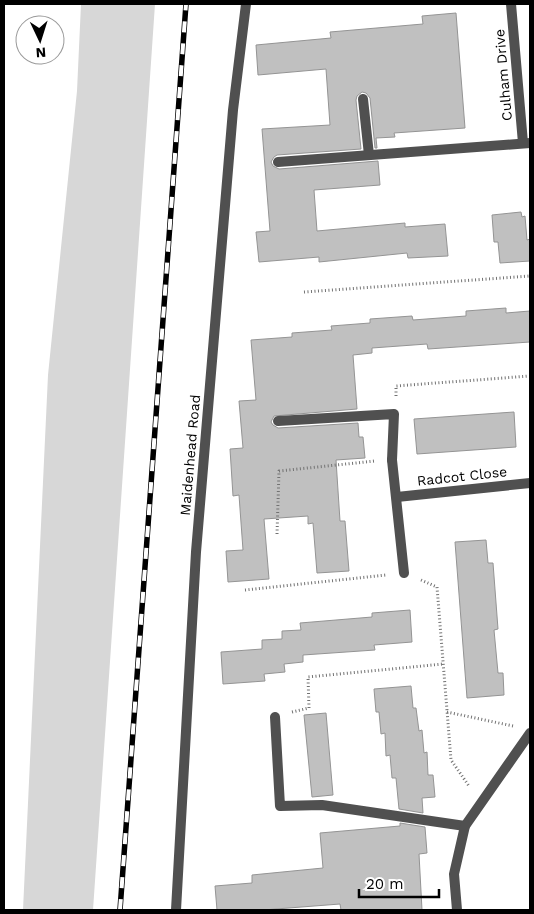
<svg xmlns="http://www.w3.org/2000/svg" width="534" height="914" viewBox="0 0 534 914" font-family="'Work Sans',sans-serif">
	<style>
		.green { fill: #d7d7d7 }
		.building { fill: #c0c0c0; stroke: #949494 }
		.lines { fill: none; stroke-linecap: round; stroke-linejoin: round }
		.path { stroke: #727272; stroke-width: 3; stroke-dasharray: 1 2.5; stroke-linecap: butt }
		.service { stroke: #505050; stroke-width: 10 }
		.minor { stroke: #505050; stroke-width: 10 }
		.rail-casing { stroke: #000; stroke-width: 5.5 }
		.rail { stroke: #fff; stroke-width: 4; stroke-dasharray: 11; stroke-linecap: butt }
		.labels { text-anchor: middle; stroke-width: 4.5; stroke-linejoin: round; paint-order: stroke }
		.street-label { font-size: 14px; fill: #000; stroke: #fff }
	</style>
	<rect width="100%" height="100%" fill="#fff"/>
	<polygon class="green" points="81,4 155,4 93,910 23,910 48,375 77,91"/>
	<g class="building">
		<polygon points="456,13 465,128 394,133 395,137 376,138 377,148 375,148 370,98 366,93 362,92 357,96 356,100 361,149 277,155 274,157 271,162 273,166 279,169 378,161 380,185 314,190 317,231 405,223 405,227 445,224 448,256 408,258 407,253 319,262 319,257 259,262 256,232 270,231 262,129 330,125 326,69 258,75 256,45 331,38 330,32 423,24 422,16"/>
		<polygon points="521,212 522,217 525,216 527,240 530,239 530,261 500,263 498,242 494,242 492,215"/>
		<polygon points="506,308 506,313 530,311 530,342 428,349 427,344 372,348 372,353 353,355 357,409 274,416 271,422 273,425 278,428 358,423 359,437 363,437 365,458 336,460 340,521 345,521 349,571 317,573 313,523 308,524 308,516 264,519 269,579 228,582 226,551 243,550 239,495 233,496 230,449 243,448 239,401 256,400 251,340 292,337 292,333 332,330 331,326 370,323 370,319 412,316 413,320 466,316 466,311"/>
		<polygon points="514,412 516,447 417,454 414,419"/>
		<polygon points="486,540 488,563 493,563 498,629 494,630 498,673 503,673 504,695 467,698 455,542"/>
		<polygon points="410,610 412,642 374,645 375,650 303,655 303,662 284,664 285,672 264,674 265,681 223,684 221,652 262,649 262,640 282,639 282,631 301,630 300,623 372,617 372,613"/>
		<polygon points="411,686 413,708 416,708 419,731 422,730 424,753 427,752 428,775 433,775 435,797 422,798 423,813 399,809 396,778 392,778 390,755 386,756 385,733 381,734 379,712 376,712 374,689"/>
		<polygon points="326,713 333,795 312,797 304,715"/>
		<polygon points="400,823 425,827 427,853 419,854 422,910 341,910 340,904 263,910 217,910 215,886 252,883 252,875 323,868 320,833 400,826"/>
	</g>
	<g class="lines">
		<g class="path">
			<polyline points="304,292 530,276"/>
			<polyline points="396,396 396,386 530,376"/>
			<polyline points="277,534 279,471 375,461"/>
			<polyline points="421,580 437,587 451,760 469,786"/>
			<polyline points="245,590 386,575"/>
			<polyline points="292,712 309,708 308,677 443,664"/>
			<polyline points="447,712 513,726"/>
		</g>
		<g class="service">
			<polyline points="363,99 369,155"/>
			<polyline points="278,162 530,143"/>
			<polyline points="278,421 394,414 392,460"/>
			<polyline points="275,717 280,806 322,805 465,826"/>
		</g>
		<g class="minor">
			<polyline points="511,4 523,143"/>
			<polyline points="392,460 404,573"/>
			<polyline points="397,497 530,483"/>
			<polyline points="176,910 196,552 233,110 246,4"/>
			<polyline points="457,910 454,874 465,826 530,733"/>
		</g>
		<g class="rail-casing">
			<polyline id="rail" points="120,910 186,4"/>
		</g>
		<use href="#rail" class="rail"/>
	</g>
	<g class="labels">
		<g class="street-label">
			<text transform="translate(503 75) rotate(-95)" y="5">Culham Drive</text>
			<text transform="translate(190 455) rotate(-85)" y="5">Maidenhead Road</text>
			<text transform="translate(462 476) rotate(-6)" y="5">Radcot Close</text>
		</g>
	</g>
	<rect width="534" height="914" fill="none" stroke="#000000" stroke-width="10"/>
	<g transform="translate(40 40) rotate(176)"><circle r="24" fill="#ffffff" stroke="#999999"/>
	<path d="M0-4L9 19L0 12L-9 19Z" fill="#000000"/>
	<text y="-8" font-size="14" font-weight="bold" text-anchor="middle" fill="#000000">N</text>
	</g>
	<path d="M359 889v8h80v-8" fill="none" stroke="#000000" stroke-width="2.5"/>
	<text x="366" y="889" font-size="15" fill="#000000" stroke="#ffffff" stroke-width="4" paint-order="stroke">20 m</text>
</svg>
